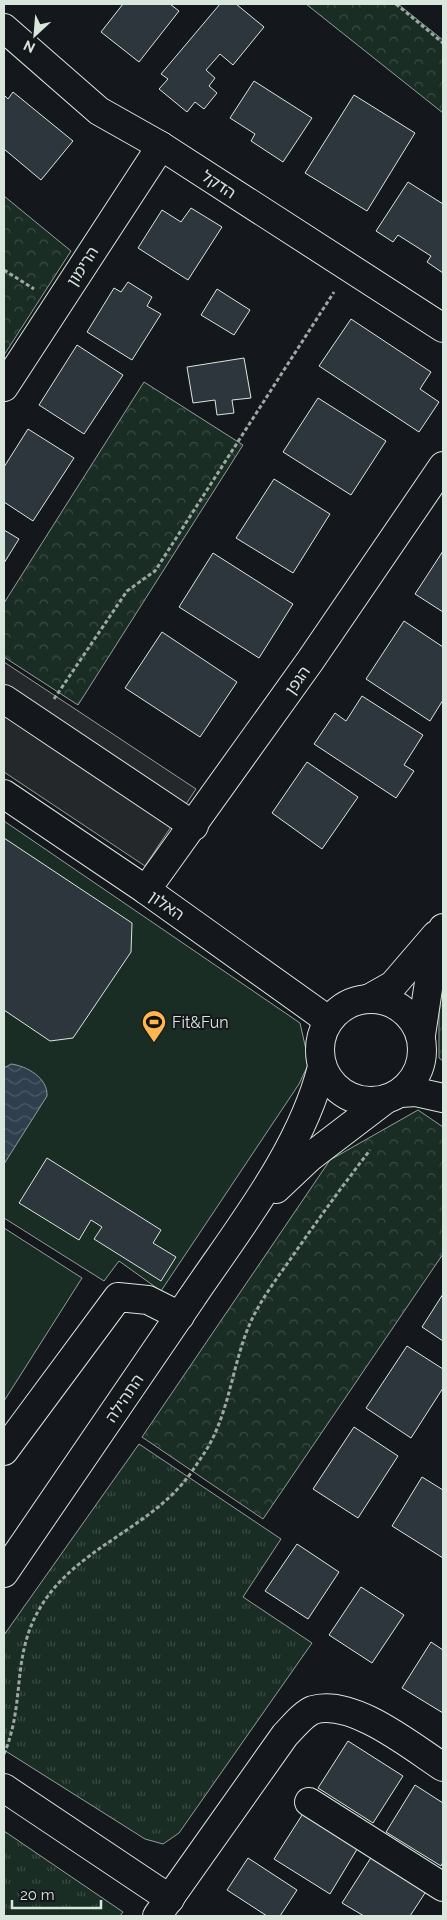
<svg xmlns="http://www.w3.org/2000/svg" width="447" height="1920" viewBox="0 0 447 1920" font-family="Raleway,'Noto Sans Hebrew',sans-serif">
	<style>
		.grass { fill: url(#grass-tufts); stroke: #939e99 }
		.forest { fill: url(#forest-crowns); stroke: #939e99 }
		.garden { fill: #1a2d24; stroke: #939e99 }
		.parking { fill: #24282b; stroke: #939e99 }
		.water { fill: url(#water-waves); stroke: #939e99 }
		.building { fill: #2c363c; stroke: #d8e6dc }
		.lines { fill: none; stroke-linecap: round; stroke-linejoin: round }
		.minor-casing { stroke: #d8e6dc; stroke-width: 30 }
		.path { stroke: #9da8a2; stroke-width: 3; stroke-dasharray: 4 2.5; stroke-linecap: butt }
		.minor { stroke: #14181c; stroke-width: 28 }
		.labels { text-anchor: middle; stroke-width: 4; stroke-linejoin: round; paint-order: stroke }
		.street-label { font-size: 16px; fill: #d8e6dc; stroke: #14181c }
		.poi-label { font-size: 16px; fill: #d8e6dc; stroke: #14181c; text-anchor: start }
	</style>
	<defs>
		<pattern id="grass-tufts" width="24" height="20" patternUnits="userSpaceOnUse" patternTransform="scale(1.25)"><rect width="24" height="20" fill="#1a2d24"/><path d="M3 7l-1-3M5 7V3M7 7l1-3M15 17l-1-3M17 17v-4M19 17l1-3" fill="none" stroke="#3b4b43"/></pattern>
		<pattern id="forest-crowns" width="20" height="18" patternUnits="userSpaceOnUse" patternTransform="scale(1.25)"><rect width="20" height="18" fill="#1a2d24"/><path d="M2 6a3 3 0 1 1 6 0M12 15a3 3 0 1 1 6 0" fill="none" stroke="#3b4b43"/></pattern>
		<pattern id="water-waves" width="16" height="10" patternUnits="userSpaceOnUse" patternTransform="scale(1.25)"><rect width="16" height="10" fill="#2f3f4d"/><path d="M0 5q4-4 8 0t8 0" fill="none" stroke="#4c5b66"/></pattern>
	</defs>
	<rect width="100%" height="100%" fill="#14181c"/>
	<g class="grass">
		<polygon points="139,1444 281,1539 243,1597 312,1643 179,1833 163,1844 145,1839 4,1750 4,1635"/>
		<polygon points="4,1831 123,1912 120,1916 4,1916"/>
	</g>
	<g class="forest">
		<polygon points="306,4 398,4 443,40 443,113"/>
		<polygon points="4,196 71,251 4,355"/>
		<polygon points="144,382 243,445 78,705 4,657 4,603"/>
		<polygon points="443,983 443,1061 439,1058 439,990"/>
		<polygon points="418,1110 443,1127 443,1254 263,1519 142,1437 330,1160"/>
	</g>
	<g class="garden">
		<polygon points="4,821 300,1023 309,1063 299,1084 161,1291 119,1261 104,1281 4,1218"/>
		<polygon points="4,1228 82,1278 4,1401"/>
	</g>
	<polygon class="parking" points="4,662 196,789 145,866 4,772"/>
	<path class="water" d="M 11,1064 C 27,1066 48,1078 47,1096 L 4,1164 L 4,1068 Z"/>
	<g class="building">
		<polygon points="123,4 170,4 179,11 139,62 101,32"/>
		<polygon points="220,4 236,4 264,27 233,65 220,54 206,70 215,78 209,86 217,93 204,109 195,102 187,112 159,89 168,79 161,74"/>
		<polygon points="254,81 312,118 283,162 251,141 255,134 230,118"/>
		<polygon points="13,92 73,141 41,180 4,149 4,95 8,99"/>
		<polygon points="354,95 415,133 367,211 305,173"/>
		<polygon points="408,182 443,204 443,273 427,262 431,256 398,235 393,242 376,231"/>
		<polygon points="191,208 222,227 188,280 138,248 162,210 181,222"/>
		<polygon points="128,282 152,297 147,306 161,314 132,360 87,332 114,288 121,292"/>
		<polygon points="217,289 250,310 234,335 201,315"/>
		<polygon points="351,319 431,372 420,389 439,402 419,432 319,366"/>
		<polygon points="77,345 123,375 84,434 39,405"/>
		<polygon points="244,358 251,398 232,400 234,413 217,415 215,400 193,403 187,367"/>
		<polygon points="318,398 386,441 351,495 283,452"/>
		<polygon points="28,429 74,458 33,521 4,502 4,467"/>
		<polygon points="274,479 330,514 293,573 236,538"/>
		<polygon points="4,530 19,539 4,563"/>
		<polygon points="443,551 443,612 415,594"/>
		<polygon points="213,553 293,604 259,658 179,607"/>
		<polygon points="404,621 443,647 443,700 430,721 366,679"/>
		<polygon points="162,632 237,682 200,737 125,688"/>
		<polygon points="362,696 423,735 404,765 414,771 396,798 314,744 335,713 346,721"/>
		<polygon points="307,762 358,797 322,849 272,813"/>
		<polygon points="4,838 132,923 131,952 73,1038 50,1041 4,1010"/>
		<polygon points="47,1158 161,1230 153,1243 176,1257 161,1281 94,1239 102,1227 91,1220 79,1240 19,1203"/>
		<polygon points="443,1294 443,1341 422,1327"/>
		<polygon points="407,1346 443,1369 443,1388 411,1438 366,1408"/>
		<polygon points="354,1427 398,1456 358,1518 313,1489"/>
		<polygon points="422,1477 443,1490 443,1558 392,1526"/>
		<polygon points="297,1544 339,1572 308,1619 265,1591"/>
		<polygon points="361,1587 404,1615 372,1663 329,1635"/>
		<polygon points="431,1642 443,1650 443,1713 402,1688"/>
		<polygon points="348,1741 403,1776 373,1823 318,1788"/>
		<polygon points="415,1785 443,1803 443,1862 441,1866 386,1832"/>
		<polygon points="304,1812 359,1846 330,1894 274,1859"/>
		<polygon points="372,1856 427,1890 410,1916 364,1916 342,1903"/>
		<polygon points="248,1858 297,1890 280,1916 267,1916 227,1890"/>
	</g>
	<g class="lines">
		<g class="minor-casing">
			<g id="minor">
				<polyline points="4,28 99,111 161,146 443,328"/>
				<polyline points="4,387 161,146"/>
				<polyline points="4,699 194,826"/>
				<polyline points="4,794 146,890 328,1020"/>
				<polyline points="146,890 310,661 443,466"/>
				<polyline points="370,998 393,985 436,935"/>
				<circle cx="371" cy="1050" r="51"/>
				<polyline points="421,1035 429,982 443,928"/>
				<polyline points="400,1093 416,1092 443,1098"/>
				<polyline points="276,1189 310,1157 386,1099"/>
				<polyline points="4,1451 118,1297 148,1300 180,1316"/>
				<path d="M 4,1573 C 67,1480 130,1388 193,1296 C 241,1225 301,1150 322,1067"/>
				<polyline points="4,1788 170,1899"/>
				<polyline points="309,1802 443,1887"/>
				<path d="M 157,1916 L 285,1735 C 292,1728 303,1714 313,1710 C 352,1698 411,1746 443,1767"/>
			</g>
		</g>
		<g class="path">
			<polyline points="396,4 443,43"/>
			<polyline points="4,270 34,289"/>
			<polyline points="54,699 127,591 155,571 334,292"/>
			<path d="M 4,1754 C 27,1700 9,1653 45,1600 C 80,1549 144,1529 183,1483 C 191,1474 198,1462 205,1452 C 231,1411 232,1360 253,1317 C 264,1295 280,1274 294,1254 C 319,1218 344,1184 370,1150"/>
		</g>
		<use href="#minor" class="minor"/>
	</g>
	<defs>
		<g id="stadium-pin" transform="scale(1.25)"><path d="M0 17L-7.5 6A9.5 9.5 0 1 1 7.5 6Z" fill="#ffb74d" stroke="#14181c"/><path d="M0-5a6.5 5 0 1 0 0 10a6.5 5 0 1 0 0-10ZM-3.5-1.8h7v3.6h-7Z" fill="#111"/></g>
	</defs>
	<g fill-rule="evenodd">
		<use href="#stadium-pin" x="154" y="1022"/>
	</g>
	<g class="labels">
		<g class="street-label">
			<text transform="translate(219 184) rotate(33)" y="6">הדקל</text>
			<text transform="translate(82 266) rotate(-57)" y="6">הרימון</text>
			<text transform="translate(297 680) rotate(-55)" y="6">הגפן</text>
			<text transform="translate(167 905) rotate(35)" y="6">האלון</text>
			<text transform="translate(124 1398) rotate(-56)" y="6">התהילה</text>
		</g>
		<g class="poi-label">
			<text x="172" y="1028">Fit&amp;Fun</text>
		</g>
	</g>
	<rect width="447" height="1920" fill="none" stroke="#d8e6dc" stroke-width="10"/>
	<g transform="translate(35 35) rotate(206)" stroke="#14181c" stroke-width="4" paint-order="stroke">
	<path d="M0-4L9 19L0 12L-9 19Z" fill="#d8e6dc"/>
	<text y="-8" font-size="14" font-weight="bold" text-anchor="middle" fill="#d8e6dc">N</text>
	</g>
	<path d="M12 1900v8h89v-8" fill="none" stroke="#d8e6dc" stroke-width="2.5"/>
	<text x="20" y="1900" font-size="15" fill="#d8e6dc" stroke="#14181c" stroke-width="4" paint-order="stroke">20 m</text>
</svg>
